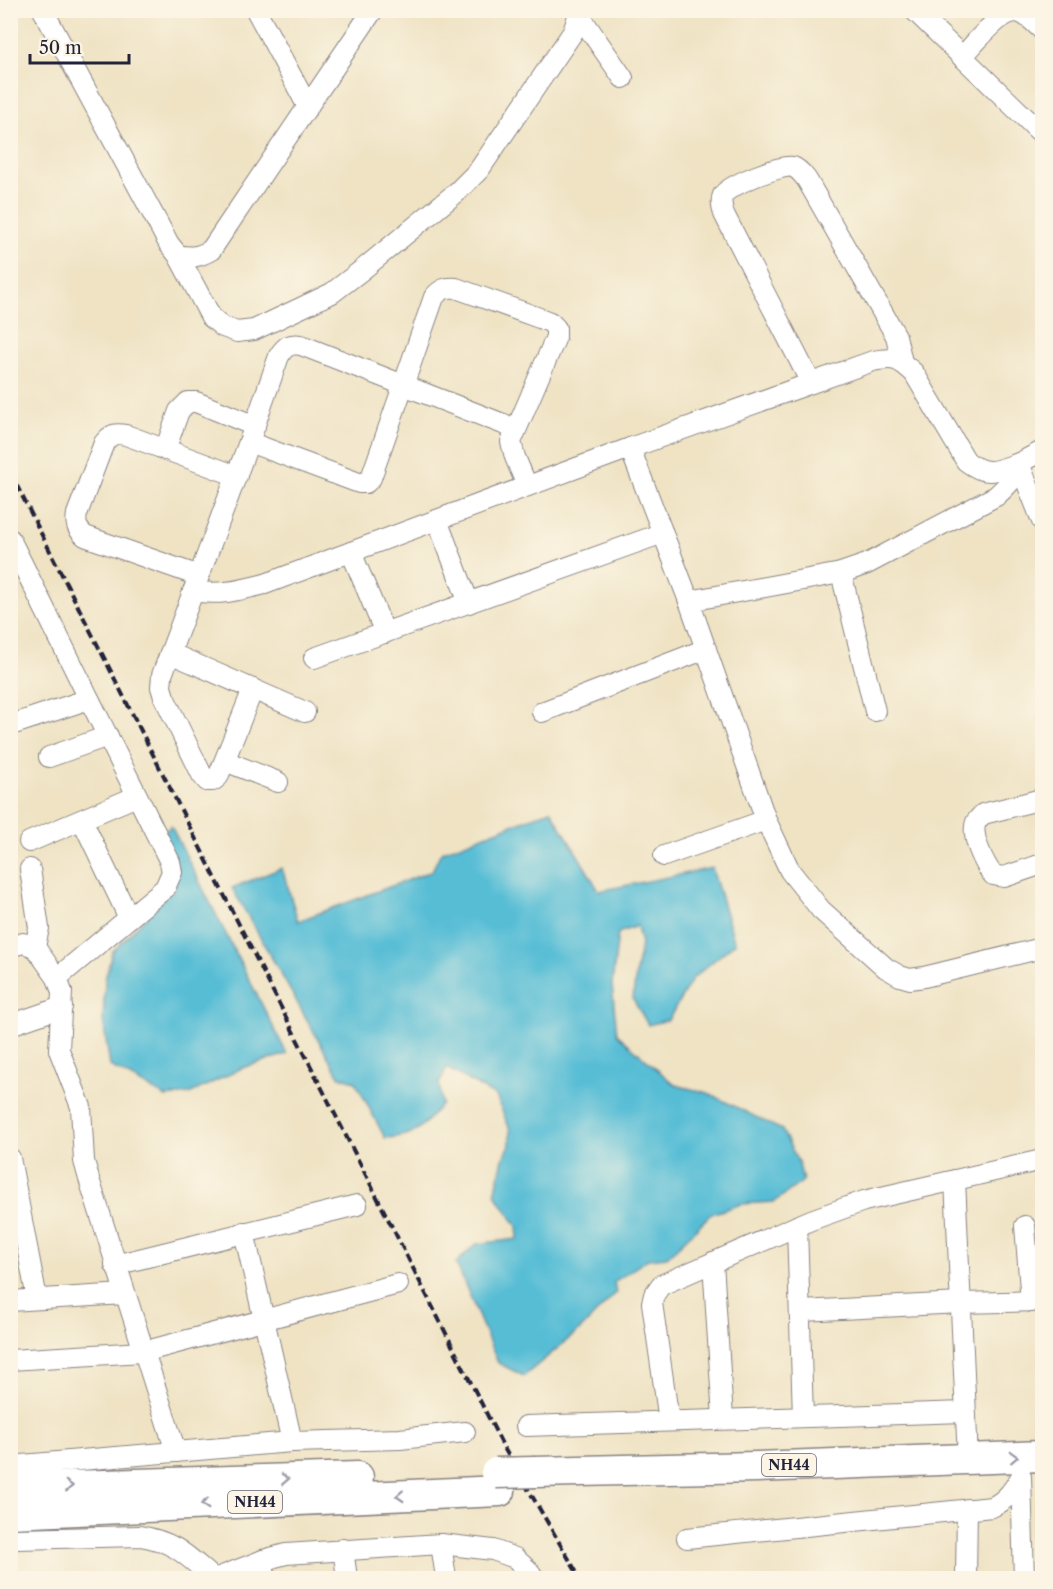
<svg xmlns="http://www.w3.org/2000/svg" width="1053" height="1589" viewBox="0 0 1053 1589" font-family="'Libre Caslon Text',serif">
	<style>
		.water { fill: #57bdd5; stroke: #3c7088; stroke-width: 1.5 }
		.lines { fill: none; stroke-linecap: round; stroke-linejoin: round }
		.minor-casing { stroke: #888280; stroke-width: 22 }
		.highway-casing { stroke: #888280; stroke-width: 33 }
		.minor { stroke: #fff; stroke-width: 20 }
		.highway { stroke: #fff; stroke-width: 30 }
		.rail { stroke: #22223b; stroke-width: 4; stroke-dasharray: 9 4.5; stroke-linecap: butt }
		.highway-bridge-casing { stroke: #888280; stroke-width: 33; stroke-linecap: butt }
		.highway-bridge { stroke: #fff; stroke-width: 30 }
		.oneway { stroke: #9c9ca7 }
		.labels { text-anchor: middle; stroke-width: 5; stroke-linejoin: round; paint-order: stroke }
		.shield { fill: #fcf5e5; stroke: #63616e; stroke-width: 1.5 }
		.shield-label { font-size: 14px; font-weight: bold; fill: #22223b }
	</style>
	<rect width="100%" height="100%" fill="#fcf5e5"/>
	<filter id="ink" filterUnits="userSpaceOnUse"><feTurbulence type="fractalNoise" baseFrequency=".0167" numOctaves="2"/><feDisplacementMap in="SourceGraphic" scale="12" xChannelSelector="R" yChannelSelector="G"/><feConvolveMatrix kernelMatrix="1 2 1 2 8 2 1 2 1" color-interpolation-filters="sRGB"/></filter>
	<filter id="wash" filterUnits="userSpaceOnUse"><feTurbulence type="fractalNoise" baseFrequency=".008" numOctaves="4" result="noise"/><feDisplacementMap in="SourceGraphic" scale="24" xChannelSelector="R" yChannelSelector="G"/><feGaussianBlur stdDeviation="1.35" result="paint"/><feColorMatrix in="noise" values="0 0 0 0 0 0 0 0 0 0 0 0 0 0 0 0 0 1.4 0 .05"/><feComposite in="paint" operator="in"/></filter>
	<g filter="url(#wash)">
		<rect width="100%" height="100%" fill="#efe3c4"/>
		<g class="water">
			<path d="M 551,810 L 599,891 L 712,868 L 735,943 L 693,978 L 668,1020 L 648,1025 L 633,999 L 636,972 L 641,944 L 637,926 L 618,933 L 612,985 L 617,1034 L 675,1085 L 708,1093 L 782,1130 L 799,1164 L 803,1181 L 774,1202 L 741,1204 L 711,1214 L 667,1257 L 648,1259 L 614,1282 L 616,1293 L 582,1328 L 524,1376 L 498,1363 L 456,1263 L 476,1244 L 518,1239 L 517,1226 L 495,1194 L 503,1159 L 510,1145 L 510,1130 L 496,1096 L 447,1068 L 439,1083 L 442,1104 C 420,1128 419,1136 385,1138 L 355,1081 L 339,1076 L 232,888 L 282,868 L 298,921 L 432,871 L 441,852 Z"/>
			<polygon points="171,826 287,1054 242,1068 189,1094 166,1097 110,1066 103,1020 105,980 112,952 175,887 154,840"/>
		</g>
	</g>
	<g filter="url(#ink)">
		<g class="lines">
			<g class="minor-casing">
				<g id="minor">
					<path d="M 43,10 L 169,244 L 178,255 C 191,258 199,257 211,250 L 373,10"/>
					<polyline points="256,10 308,107"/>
					<polyline points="914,10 1042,134"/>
					<polyline points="580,16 623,78"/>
					<path d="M 962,57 C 974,45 1002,7 1020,13 C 1028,16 1036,24 1042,30"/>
					<polyline points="178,255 211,317 223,327 237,332 254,330 332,293 362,270 457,192 479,170 573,32 580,10"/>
					<path d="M 811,383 L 724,214 C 722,208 720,201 723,195 C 728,185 782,164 793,167 C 799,169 803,175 807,180 L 896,336 L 902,362"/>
					<path d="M 249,442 L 279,356 C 285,346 290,343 301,345 L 516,429"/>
					<path d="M 630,448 L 873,361 C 894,357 898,358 914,373 L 966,461 C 987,477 995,471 1019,463 L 1042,521"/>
					<polyline points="165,450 179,411 188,402 196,402 255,426"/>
					<polyline points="437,520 469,603"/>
					<polyline points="10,539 170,862 172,872 165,888 57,978"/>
					<polyline points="351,552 385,633"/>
					<polyline points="841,573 875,711"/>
					<path d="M 199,576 L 85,536 C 77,529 75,524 77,514 L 104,443 C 111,434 115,433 126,435 L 237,476"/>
					<path d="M 193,591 C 218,596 241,590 265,584 L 630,448 L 689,601 L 766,820 L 790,871 L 821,910 L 886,968 L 900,976 L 910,979 L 924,977 L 1042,948"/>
					<path d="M 689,601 L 841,573 L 867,564 L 996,496 C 1007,486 1016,478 1019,463 L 1042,451"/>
					<polyline points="170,653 305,712"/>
					<polyline points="314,658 663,533"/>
					<path d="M 253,689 L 218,777 L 213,781 L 207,781 L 202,775 L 164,697 L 161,687 L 162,675 L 249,442 L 359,483 L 366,483 L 371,478 L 434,297 C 441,289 446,287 456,288 L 542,319 L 550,322 L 556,328 L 556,337 L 511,442 L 515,457 L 527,486"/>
					<polyline points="542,712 706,649"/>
					<polyline points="17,723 89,699"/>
					<polyline points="49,757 108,736"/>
					<polyline points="225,761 278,782"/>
					<path d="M 1042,799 L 983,814 C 980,817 978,819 976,822 C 970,836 985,865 993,875 L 1004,877 L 1042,864"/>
					<polyline points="82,820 129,918"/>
					<polyline points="29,842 137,796"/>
					<polyline points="664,856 766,820"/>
					<polyline points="30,869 39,928 35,947"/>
					<polyline points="10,947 23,943 35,947 57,978 62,992 59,1050 81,1107 84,1161 89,1179 176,1452"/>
					<polyline points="10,1025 62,1007"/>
					<polyline points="10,1158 37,1299"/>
					<polyline points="955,1180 968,1459"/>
					<polyline points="797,1226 803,1417"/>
					<polyline points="1025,1226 1031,1302"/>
					<polyline points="244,1232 292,1442"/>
					<polyline points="713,1262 723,1419"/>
					<polyline points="115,1265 357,1205"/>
					<polyline points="10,1301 125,1294"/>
					<polyline points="801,1311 961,1303 1042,1301"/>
					<polyline points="10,1360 143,1352 398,1284"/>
					<polyline points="669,1421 652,1303 654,1295 661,1285 811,1220 864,1201 1042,1160"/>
					<polyline points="526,1426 965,1412"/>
					<polyline points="10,1466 292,1442 400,1439 465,1432"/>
					<polyline points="1021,1477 1024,1578"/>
					<path d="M 687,1538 L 992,1507 C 1006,1501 1013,1490 1021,1477"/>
					<path d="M 17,1539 L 140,1536 C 176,1542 187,1556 213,1578"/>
					<polyline points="441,1544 446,1578"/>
					<polyline points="343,1549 347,1578"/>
					<polyline points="263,1560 265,1578"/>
					<polyline points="217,1578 263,1560 286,1554 441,1544 493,1550 515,1558 529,1571 534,1578"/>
					<polyline points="966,1578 967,1509"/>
				</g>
			</g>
			<g class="highway-casing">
				<g id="highway">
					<polyline points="535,1472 756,1467 1042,1456"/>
					<polyline points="10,1488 358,1477"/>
					<polyline points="10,1513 500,1491"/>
				</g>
			</g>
			<use href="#minor" class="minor"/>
			<use href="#highway" class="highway"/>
			<polyline class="rail" points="10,472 504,1448 580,1578"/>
			<g class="highway-bridge-casing">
				<polyline id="highway-bridge" points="496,1473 535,1472"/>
			</g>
			<use href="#highway-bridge" class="highway-bridge"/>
		</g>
		<defs><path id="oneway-chevron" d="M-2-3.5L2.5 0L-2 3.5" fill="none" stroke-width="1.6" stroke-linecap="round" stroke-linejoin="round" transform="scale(1.5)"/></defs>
		<g class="oneway">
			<use href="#oneway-chevron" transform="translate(1014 1457) rotate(-2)"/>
			<use href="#oneway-chevron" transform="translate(285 1479) rotate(-2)"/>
			<use href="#oneway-chevron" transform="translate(69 1486) rotate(-2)"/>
			<use href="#oneway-chevron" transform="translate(400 1496) rotate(177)"/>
			<use href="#oneway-chevron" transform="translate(205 1504) rotate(177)"/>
		</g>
	</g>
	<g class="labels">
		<g class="shield">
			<rect x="762" y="1454" width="54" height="22" rx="4.5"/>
			<rect x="228" y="1491" width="54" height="22" rx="4.5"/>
		</g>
		<g class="shield-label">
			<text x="789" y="1470">NH44</text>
			<text x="255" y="1507">NH44</text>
		</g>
	</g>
	<rect width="1053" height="1589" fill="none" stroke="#fcf5e5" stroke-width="36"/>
	<path d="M30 54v9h99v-9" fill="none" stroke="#22223b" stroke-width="3"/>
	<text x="39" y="54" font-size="18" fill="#22223b" stroke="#fcf5e5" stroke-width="4.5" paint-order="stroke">50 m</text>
</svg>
